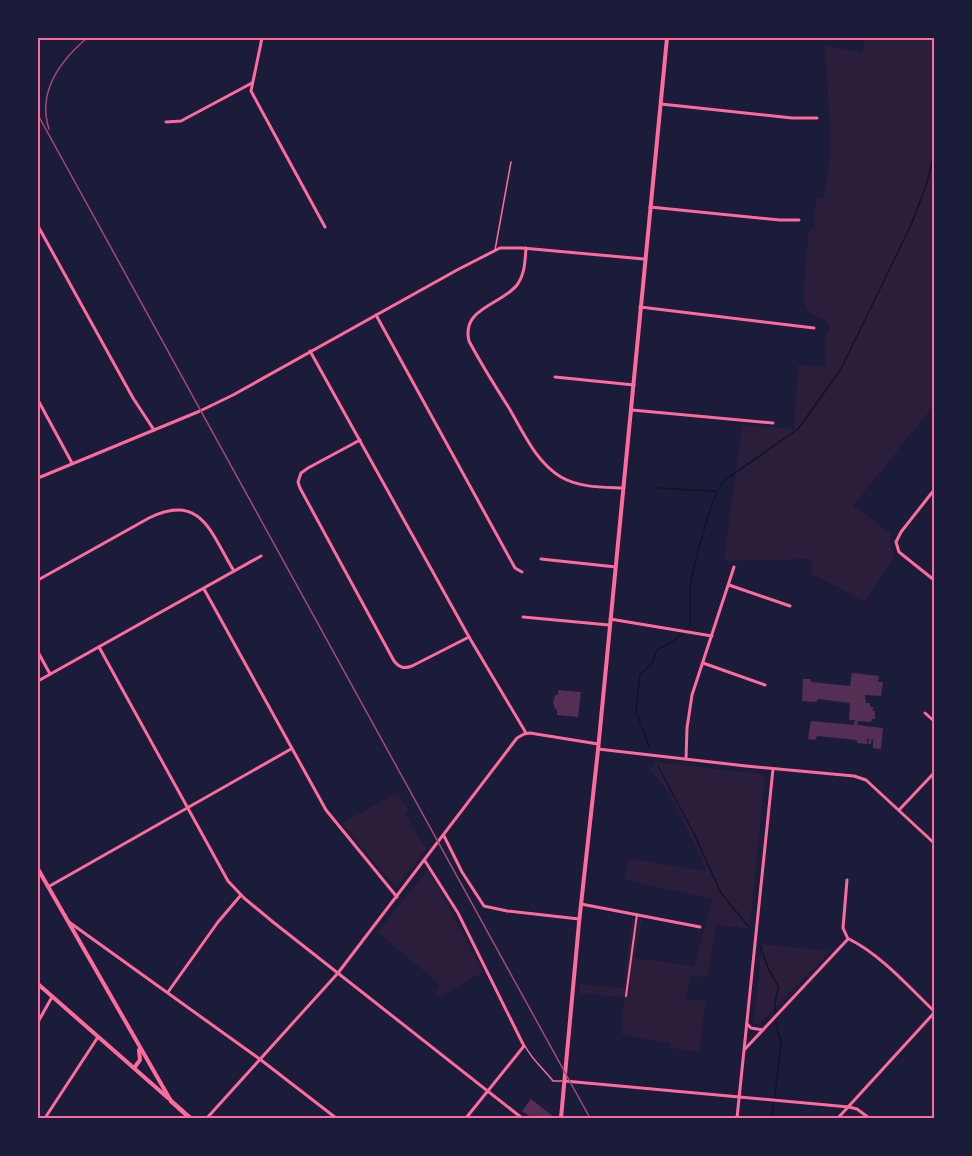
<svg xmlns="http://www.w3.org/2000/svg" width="972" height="1156" viewBox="0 0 972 1156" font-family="'Libre Baskerville',serif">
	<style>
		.green { fill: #2a1e3b }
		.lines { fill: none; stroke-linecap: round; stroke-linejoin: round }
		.stream { stroke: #12122b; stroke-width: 1.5 }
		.building { fill: #542f53 }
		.service { stroke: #ff6b9d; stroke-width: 1.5 }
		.pedestrian { stroke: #ff6b9d; stroke-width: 2 }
		.minor { stroke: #ff6b9d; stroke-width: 3 }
		.secondary { stroke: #ff6b9d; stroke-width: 4 }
		.primary { stroke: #ff6b9d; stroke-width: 4.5 }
		.rail { stroke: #a44b75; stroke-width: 1.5 }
		.neatline { fill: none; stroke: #ff6b9d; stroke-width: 2 }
	</style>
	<rect width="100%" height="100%" fill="#1b1b3a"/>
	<g class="green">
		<polygon points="866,38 934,38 934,405 853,506 891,533 890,546 894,556 865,602 812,574 811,559 724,561 742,425 794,429 798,365 825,366 825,336 828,333 830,327 827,321 810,313 803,301 808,234 814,227 816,198 824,198 831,146 825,45 862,53"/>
		<path d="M 655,762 L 762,774 L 765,777 L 750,929 L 716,925 L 708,977 L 691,976 L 685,999 L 706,1001 L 699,1052 L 670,1048 L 671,1044 L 621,1034 L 624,997 L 580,994 L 580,984 L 624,988 L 632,918 L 643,920 L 641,923 L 635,958 L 694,966 L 713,899 L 625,880 L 628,858 L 706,871 C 690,835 675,794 647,767 L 654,767 Z"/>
		<polygon points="398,792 409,811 405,814 426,849 396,888 342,823"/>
		<polygon points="428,869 483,972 440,997 434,994 439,984 378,932"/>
		<polygon points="762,944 830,951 760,1023 756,1024 754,1021"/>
	</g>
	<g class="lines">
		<g class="stream">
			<polyline points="653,488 716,491"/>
			<path d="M 649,746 L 636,711 L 640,675 L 652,663 L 657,650 L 674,641 L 690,625 C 691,613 689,600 690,588 C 693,568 712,491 725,480 L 798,429 L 841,369 L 911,225 L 926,186 L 934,155"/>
			<polyline points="658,766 694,834 721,893 749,927"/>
			<path d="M 760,946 L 769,970 L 779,987 C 774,999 774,1016 777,1029 C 778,1034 781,1038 781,1043 C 778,1068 776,1094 771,1118"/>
		</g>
	</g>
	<g class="building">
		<polygon points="852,673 879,676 878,682 883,682 881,696 865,695 866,703 870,703 870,707 873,707 873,711 875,711 875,719 872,719 871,722 858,721 857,725 883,728 881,749 873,748 873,739 872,739 871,744 868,744 869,739 867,739 867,744 857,743 857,740 817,736 815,740 808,739 811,721 854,725 855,720 849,720 850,703 818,699 816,702 802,701 803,679 810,679 812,682 850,686"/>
		<polygon points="558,690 581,692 578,717 557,715 557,709 555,709 553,702 555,695 558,695"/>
		<polygon points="531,1099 554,1117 553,1118 532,1118 522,1111"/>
	</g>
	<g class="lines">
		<g class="service">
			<polyline points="495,250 511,162"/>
			<path d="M 525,1046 C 533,1061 543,1068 553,1081 L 562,1081"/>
		</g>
		<polyline class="pedestrian" points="626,996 637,914"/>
		<g class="minor">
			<polyline points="262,38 251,91 325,227"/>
			<polyline points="661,104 792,118 817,118"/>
			<polyline points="166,122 181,121 252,83"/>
			<polyline points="650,207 780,220 799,220"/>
			<polyline points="38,226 133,398 154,430"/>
			<path d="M 526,248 C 525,261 525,274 517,285 C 501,305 461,308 469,341 C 481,364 495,386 509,408 C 523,432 536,462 561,477 C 580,488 603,487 624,488"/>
			<polyline points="640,307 814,328"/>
			<polyline points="376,315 515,568 522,572"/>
			<polyline points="310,351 469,637 526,733"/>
			<polyline points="555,377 634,385"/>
			<polyline points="38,400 72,463"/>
			<polyline points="632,410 773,423"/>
			<path d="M 360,440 L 308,468 L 301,473 L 298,482 L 300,488 L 394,661 C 400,668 404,669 412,666 L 469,637"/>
			<polyline points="38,478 200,411 233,395 457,270 500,248 522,248 644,259"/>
			<polyline points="934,490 901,532 896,542 899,552 934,580"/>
			<polyline points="541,559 616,567"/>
			<path d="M 38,580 L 149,518 C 202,492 211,534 234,571"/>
			<polyline points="729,585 790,606"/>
			<polyline points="204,589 326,810 397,897"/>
			<polyline points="523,617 609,625"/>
			<polyline points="610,619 712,636"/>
			<polyline points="99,647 228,881 244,898 273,922 522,1118"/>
			<polyline points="38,652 50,674"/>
			<polyline points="703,663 765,685"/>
			<polyline points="38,681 261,556"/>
			<polyline points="925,713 934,721"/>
			<polyline points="598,749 746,766 854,776 866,780 934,843"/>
			<polyline points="686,759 687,728 692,695 734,567"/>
			<polyline points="899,810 934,773"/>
			<polyline points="444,836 462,872 484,906 507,911 579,919"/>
			<polyline points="425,861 458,913 524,1046 466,1118"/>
			<polyline points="847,880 843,928 848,939"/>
			<polyline points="48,887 291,749"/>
			<polyline points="581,904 700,927"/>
			<polyline points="69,922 261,1060 336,1118"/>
			<path d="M 849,939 C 881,955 908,986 934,1011"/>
			<polyline points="168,992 218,922 241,895"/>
			<polyline points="38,1022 52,997"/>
			<polyline points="747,1024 751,1028 763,1030"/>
			<polyline points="745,1049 848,939"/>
			<polyline points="565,1081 849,1107 857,1109 869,1118"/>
			<polyline points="45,1118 98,1037"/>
			<polyline points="207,1118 338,973 517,738 524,734 530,733 598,744"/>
			<polyline points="737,1118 773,769"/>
			<polyline points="838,1118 934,1013"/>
		</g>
		<g class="secondary">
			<polyline points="38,869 171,1101"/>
			<polyline points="38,984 168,1098"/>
			<polyline points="134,1068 140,1060 139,1050"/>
			<polyline points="561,1118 579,923 598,750 667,38"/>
		</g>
		<polyline class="primary" points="171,1101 190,1118"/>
		<g class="rail">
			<polyline points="38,115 590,1118"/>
			<path d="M 49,129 C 37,92 60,61 87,38"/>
		</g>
	</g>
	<rect width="972" height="1156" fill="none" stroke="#1b1b3a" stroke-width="78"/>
	<rect x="39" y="39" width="894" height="1078" class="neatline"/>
</svg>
